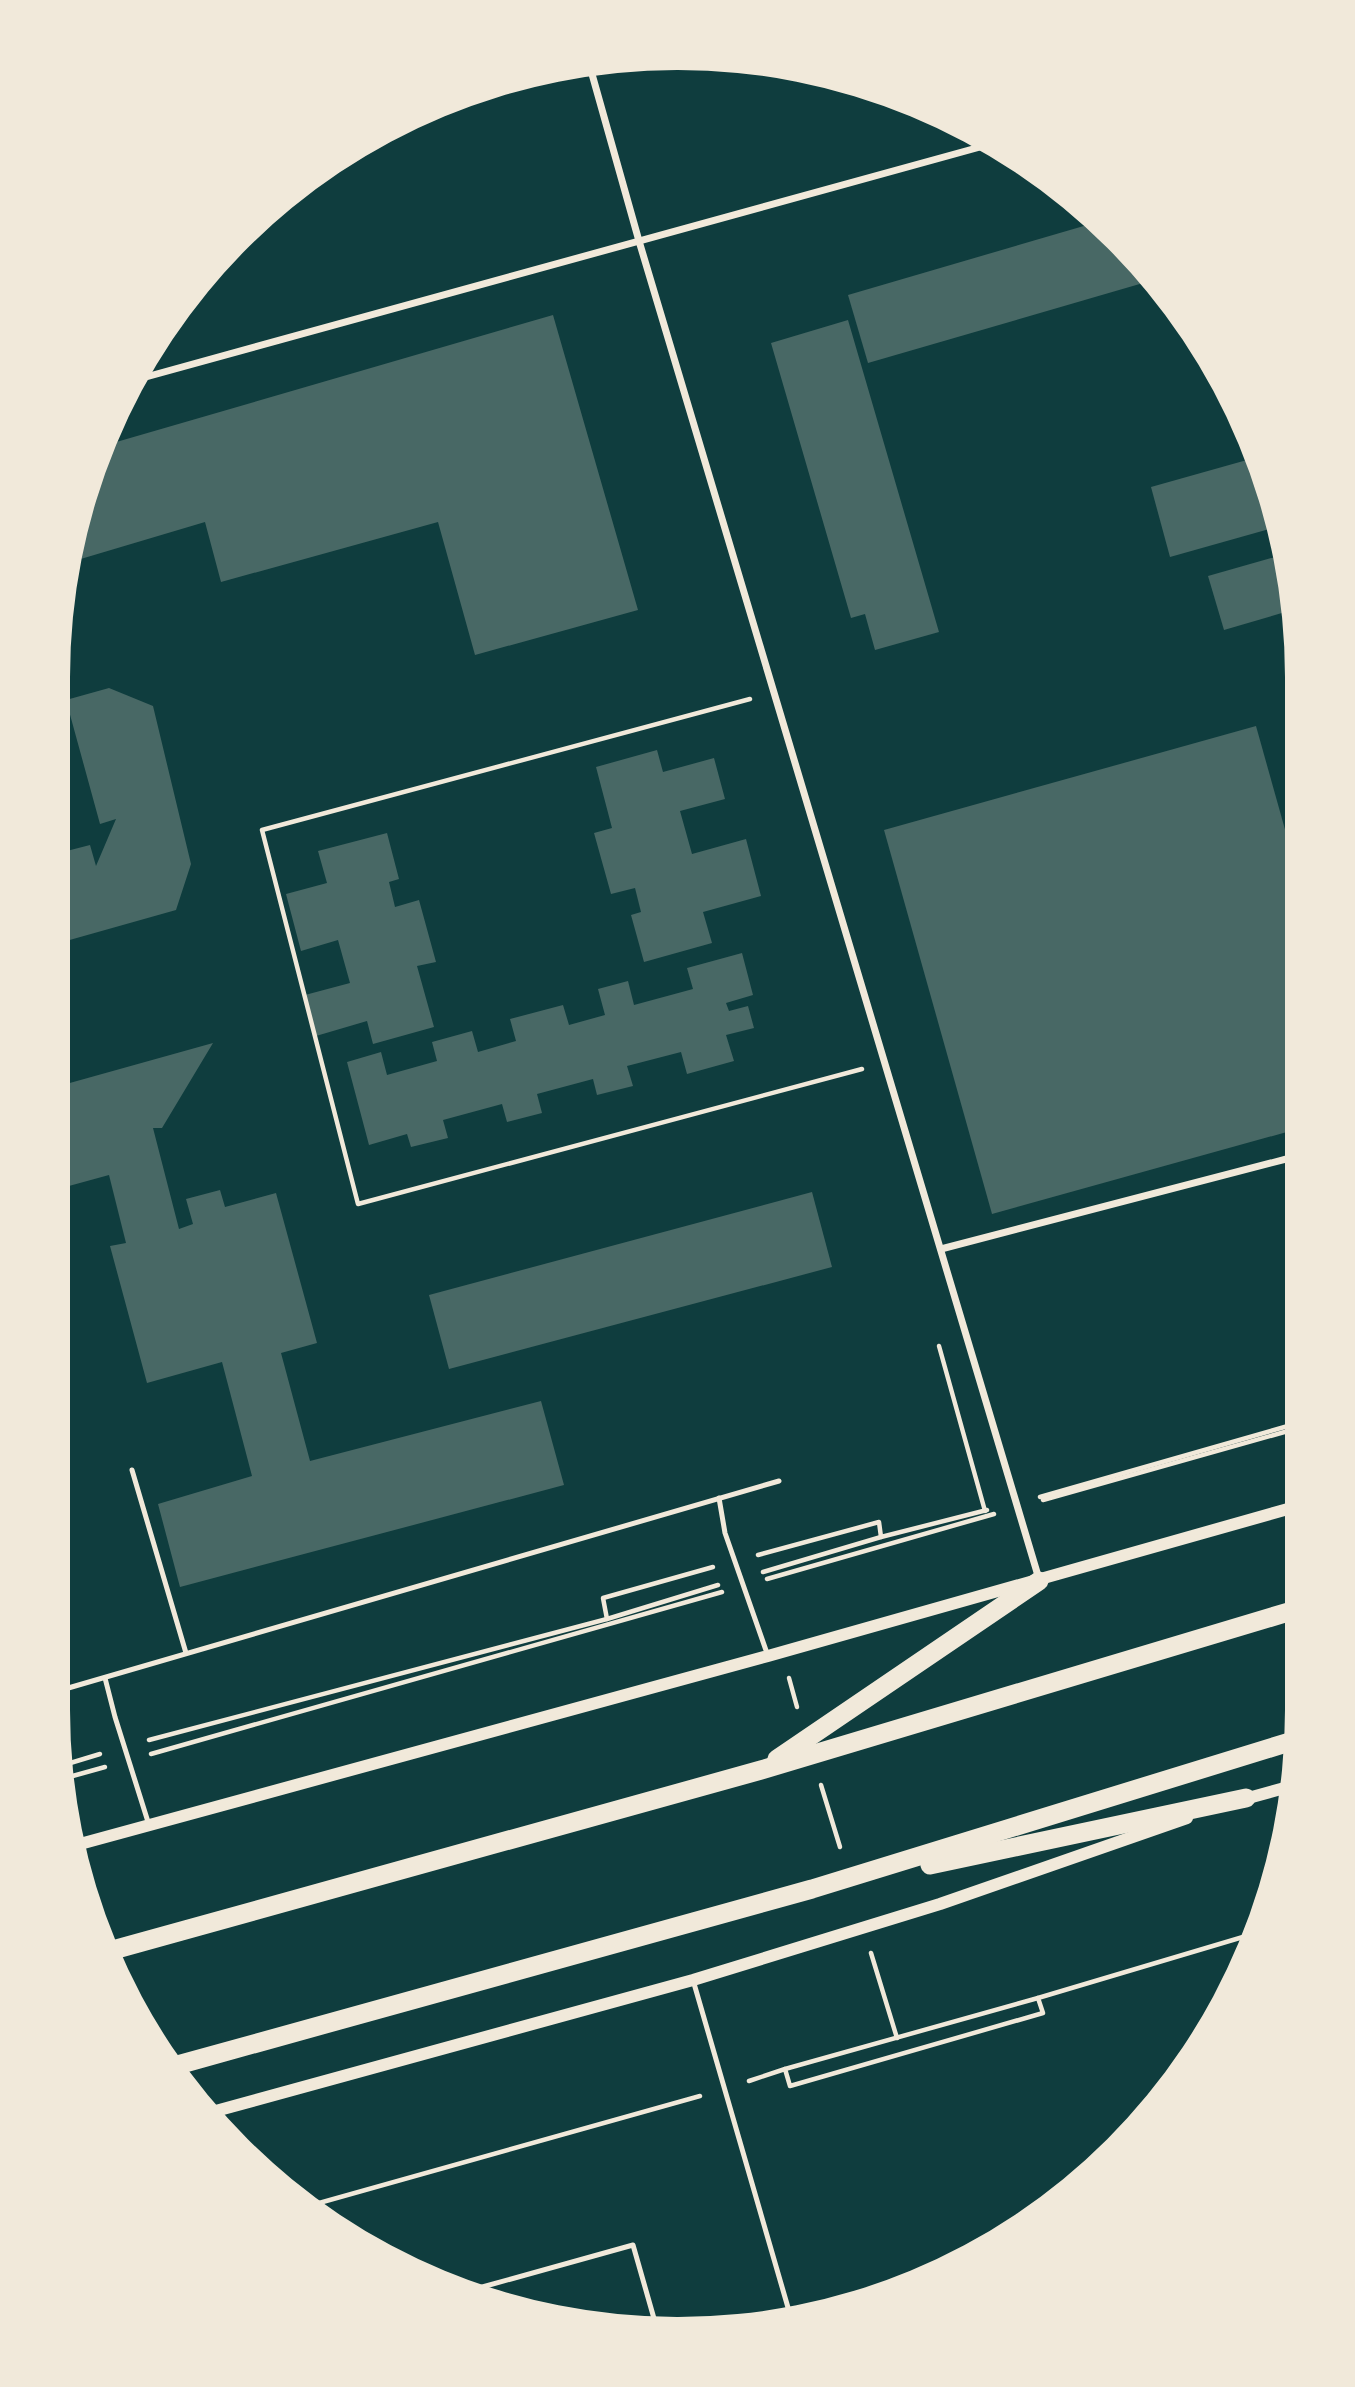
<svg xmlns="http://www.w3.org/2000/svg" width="1355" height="2387" viewBox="0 0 1355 2387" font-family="Bitter,serif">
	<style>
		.building { fill: #486865 }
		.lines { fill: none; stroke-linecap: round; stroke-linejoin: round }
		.path { stroke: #f1e9da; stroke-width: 4.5 }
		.service { stroke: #f1e9da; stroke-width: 5 }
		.minor { stroke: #f1e9da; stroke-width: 7 }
		.tertiary { stroke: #f1e9da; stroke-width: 12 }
		.trunk { stroke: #f1e9da; stroke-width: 19 }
	</style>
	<rect width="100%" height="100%" fill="#0f3d3e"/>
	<g class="building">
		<polygon points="535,76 537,82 446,108 445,106 517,79"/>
		<polygon points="1094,223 1115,239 1150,281 868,363 848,295"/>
		<polygon points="553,315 638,610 475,655 438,522 221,582 205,522 74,561 91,479 106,445"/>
		<polygon points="848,320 939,632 875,650 865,614 851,618 771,343"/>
		<polygon points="1254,458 1264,478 1276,527 1170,557 1151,487"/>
		<polygon points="1282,555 1292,597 1292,610 1224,630 1208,576"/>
		<polygon points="109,688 153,706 191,864 176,910 59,943 59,853 90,845 96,866 116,819 100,824 66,700"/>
		<polygon points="1256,726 1293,858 1294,1130 992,1214 884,830"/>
		<polygon points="657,750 663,772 714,758 725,799 680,811 692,854 746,839 761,896 703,912 712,943 644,962 631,915 641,912 635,888 611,894 594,833 612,828 596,767"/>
		<polygon points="387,833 399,879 389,882 395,907 419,900 436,962 417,966 434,1027 373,1044 367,1021 316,1036 305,995 350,983 338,940 301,951 286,894 327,883 318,851"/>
		<polygon points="742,953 753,995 726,1003 729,1011 748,1006 754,1028 726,1035 734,1061 687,1074 681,1052 627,1066 633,1086 597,1095 593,1079 537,1094 542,1113 507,1122 502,1104 443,1120 448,1138 411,1147 407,1134 369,1145 347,1062 381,1052 387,1075 437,1061 432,1042 472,1031 478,1052 516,1041 510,1019 563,1005 569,1025 605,1015 598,989 628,981 634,1005 693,989 687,968"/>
		<polygon points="213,1043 162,1128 153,1128 179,1229 193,1224 186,1199 220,1190 225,1207 276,1193 317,1343 281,1353 310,1461 541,1401 564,1485 180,1587 158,1504 252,1476 222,1362 147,1383 110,1246 126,1243 109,1175 58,1189 59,1086"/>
		<polygon points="812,1192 832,1267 449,1369 429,1295"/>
	</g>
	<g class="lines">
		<g class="path">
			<polyline points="750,699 262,830 358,1204 862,1069"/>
			<polyline points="939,1346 985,1511"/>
			<polyline points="1040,1497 1295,1424"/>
			<polyline points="1043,1500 1295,1429"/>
			<polyline points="758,1555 879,1522 881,1537"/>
			<polyline points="763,1572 881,1537 987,1510"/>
			<polyline points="767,1579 994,1514"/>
			<polyline points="607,1619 603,1598 713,1567"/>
			<polyline points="789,1678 797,1707"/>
			<polyline points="149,1740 607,1619 718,1585"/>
			<polyline points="151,1754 722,1592"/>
			<polyline points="67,1764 100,1754"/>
			<polyline points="69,1777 105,1767"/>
			<polyline points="821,1785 840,1847"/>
			<polyline points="871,1953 897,2038"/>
			<polyline points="785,2069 1038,1998"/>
			<polyline points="749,2081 785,2069 790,2086 1043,2013 1038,1998 1253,1934"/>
			<polyline points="312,2205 700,2096"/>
		</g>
		<g class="service">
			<polyline points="132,1470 186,1653"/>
			<polyline points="719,1498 725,1533 768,1656"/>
			<polyline points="105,1678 115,1717 149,1825"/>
			<polyline points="58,1691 779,1481"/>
			<polyline points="693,1980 789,2311"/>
			<polyline points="475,2289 633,2245 655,2322"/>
		</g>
		<g class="minor">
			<polyline points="590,67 639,241 1039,1579"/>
			<polyline points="135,380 991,144"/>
			<polyline points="941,1249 1294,1157"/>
		</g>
		<g class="tertiary">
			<polyline points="1241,1800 1288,1787"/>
			<polyline points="80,1844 768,1656 1295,1507"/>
			<polyline points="212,2112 693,1980 940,1904 1187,1818"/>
		</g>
		<g class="trunk">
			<polyline points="777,1759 1039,1581"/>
			<polyline points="930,1865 1246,1798"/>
			<polyline points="113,1950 761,1770 1295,1610"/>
			<polyline points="174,2066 812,1889 1296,1740"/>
		</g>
	</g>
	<path d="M0 0H1355V2387H0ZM677 70H678A607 607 0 0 1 1285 677V1710A607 607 0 0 1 678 2317H677A607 607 0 0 1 70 1710V677A607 607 0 0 1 677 70Z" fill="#f1e9da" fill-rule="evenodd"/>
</svg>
